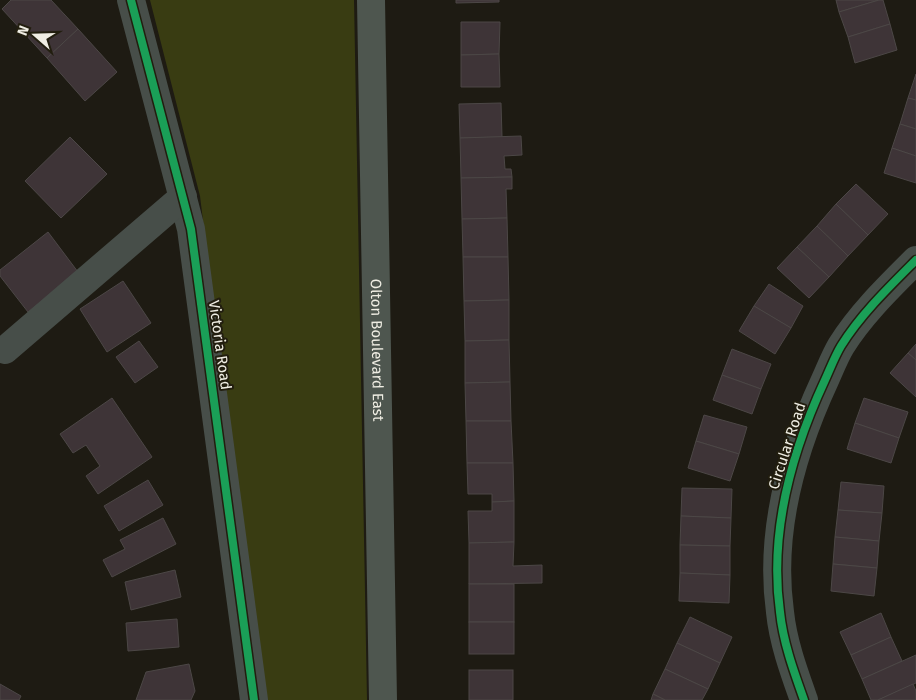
<svg xmlns="http://www.w3.org/2000/svg" width="916" height="700" viewBox="0 0 916 700" font-family="'Fira Sans',sans-serif">
	<style>
		.green { fill: #393c12 }
		.building { fill: #3e3437; stroke: #4c4746 }
		.lines { fill: none; stroke-linecap: round; stroke-linejoin: round }
		.minor { stroke: #474e49; stroke-width: 28 }
		.major { stroke: #4e564f; stroke-width: 28 }
		.cycleway-casing { stroke: #221e0f; stroke-width: 11 }
		.cycleway { stroke: #1a9f57; stroke-width: 8 }
		.labels { text-anchor: middle; stroke-width: 4; stroke-linejoin: round; paint-order: stroke }
		.street-label { font-size: 15px; fill: #efede3; stroke: #221e0f }
	</style>
	<rect width="100%" height="100%" fill="#1e1b13"/>
	<polygon class="green" points="150,0 354,0 367,700 262,700 200,196"/>
	<g class="building">
		<polygon points="11,0 51,0 78,29 47,58 2,9"/>
		<polygon points="456,0 499,0 499,2 456,3"/>
		<polygon points="836,0 879,0 839,12"/>
		<polygon points="879,0 883,0 890,24 848,37 839,12"/>
		<polygon points="461,22 500,22 499,54 461,55"/>
		<polygon points="890,24 897,50 855,63 848,37"/>
		<polygon points="78,29 117,72 85,101 47,58"/>
		<polygon points="499,54 500,87 461,87 461,55"/>
		<polygon points="916,74 916,100 908,98"/>
		<polygon points="908,98 916,100 916,129 900,124"/>
		<polygon points="501,103 502,137 460,138 459,104"/>
		<polygon points="900,124 916,129 916,156 892,148"/>
		<polygon points="521,136 522,155 504,156 505,169 511,169 512,177 461,178 460,138"/>
		<polygon points="70,137 107,174 61,218 25,181"/>
		<polygon points="892,148 916,156 916,183 884,173"/>
		<polygon points="512,177 512,189 506,189 507,218 462,219 461,178"/>
		<polygon points="856,184 888,214 868,235 836,204"/>
		<polygon points="836,204 868,235 848,256 817,226"/>
		<polygon points="507,218 508,257 463,257 462,219"/>
		<polygon points="817,226 848,256 829,277 797,247"/>
		<polygon points="48,232 78,272 28,312 0,276 0,270"/>
		<polygon points="797,247 829,277 809,298 777,268"/>
		<polygon points="463,257 508,257 509,300 464,301"/>
		<polygon points="123,281 151,323 107,352 80,309"/>
		<polygon points="769,284 803,306 791,328 754,306"/>
		<polygon points="509,300 509,340 465,341 464,301"/>
		<polygon points="754,306 791,328 775,354 739,331"/>
		<polygon points="509,340 510,382 465,383 465,341"/>
		<polygon points="139,341 158,367 135,383 116,357"/>
		<polygon points="916,344 916,360 908,353"/>
		<polygon points="732,349 771,364 761,389 722,375"/>
		<polygon points="908,353 916,360 916,397 890,373"/>
		<polygon points="722,375 761,389 752,414 713,400"/>
		<polygon points="510,382 511,421 466,421 465,383"/>
		<polygon points="112,398 152,457 98,494 86,476 100,466 86,445 73,453 60,434"/>
		<polygon points="864,398 908,412 899,438 855,423"/>
		<polygon points="704,415 747,427 739,454 696,441"/>
		<polygon points="466,421 511,421 513,463 467,463"/>
		<polygon points="855,423 899,438 891,463 847,449"/>
		<polygon points="696,441 739,454 730,481 688,468"/>
		<polygon points="467,463 513,463 514,501 492,502 492,494 468,494"/>
		<polygon points="148,480 163,505 119,531 104,506"/>
		<polygon points="841,482 884,486 882,513 838,510"/>
		<polygon points="682,488 732,489 731,518 681,516"/>
		<polygon points="514,501 514,542 469,543 468,511 492,511 492,502"/>
		<polygon points="838,510 882,513 879,541 835,537"/>
		<polygon points="681,516 731,518 730,546 680,545"/>
		<polygon points="163,518 176,544 112,577 103,560 125,549 120,540"/>
		<polygon points="835,537 879,541 877,568 833,564"/>
		<polygon points="514,542 513,566 542,565 542,583 469,584 469,543"/>
		<polygon points="680,545 730,546 730,575 680,573"/>
		<polygon points="833,564 877,568 874,596 831,591"/>
		<polygon points="175,570 181,597 131,610 125,582"/>
		<polygon points="680,573 730,575 729,603 679,601"/>
		<rect x="469" y="584" width="45" height="38"/>
		<polygon points="881,613 891,637 851,655 840,632"/>
		<polygon points="690,617 732,637 720,663 677,643"/>
		<polygon points="177,619 179,647 128,651 126,623"/>
		<rect x="469" y="622" width="45" height="32"/>
		<polygon points="891,637 902,661 862,679 851,655"/>
		<polygon points="677,643 720,663 708,689 665,669"/>
		<polygon points="916,655 916,683 878,700 871,700 862,679"/>
		<polygon points="189,664 195,691 191,700 136,700 146,672"/>
		<polygon points="665,669 708,689 702,700 665,700 653,694"/>
		<rect x="469" y="670" width="44" height="30"/>
		<polygon points="0,684 21,696 19,700 0,700"/>
		<polygon points="913,684 916,691 916,700 878,700"/>
		<polygon points="653,694 665,700 651,700"/>
	</g>
	<g class="lines">
		<g class="minor">
			<polyline points="131,0 191,229 254,700"/>
			<polyline points="5,350 183,197"/>
			<path d="M 804,700 C 794,672 783,642 780,612 C 769,533 792,451 825,380 C 830,369 835,356 841,346 C 861,314 889,287 916,260"/>
		</g>
		<path class="major" id="s1" d="M 371,0 L 383,700"/>
		<g class="cycleway-casing">
			<g id="cycleway">
				<polyline points="131,0 191,229 254,700"/>
				<path d="M 804,700 C 794,672 783,642 780,612 C 769,533 792,451 825,380 C 830,369 835,356 841,346 C 861,314 889,287 916,260"/>
			</g>
		</g>
		<use href="#cycleway" class="cycleway"/>
	</g>
	<g class="labels">
		<g class="street-label">
			<text transform="translate(220 345) rotate(82)" y="5">Victoria Road</text>
			<text dy="5" stroke="none"><textPath href="#s1" startOffset="350">Olton Boulevard East</textPath></text>
			<text transform="translate(787 446) rotate(-72)" y="5">Circular Road</text>
		</g>
	</g>
	<g transform="translate(35 35) rotate(290)" stroke="#221e0f" stroke-width="4" paint-order="stroke">
	<path d="M0-4L9 19L0 12L-9 19Z" fill="#efede3"/>
	<text y="-8" font-size="14" font-weight="bold" text-anchor="middle" fill="#efede3">N</text>
	</g>
</svg>
